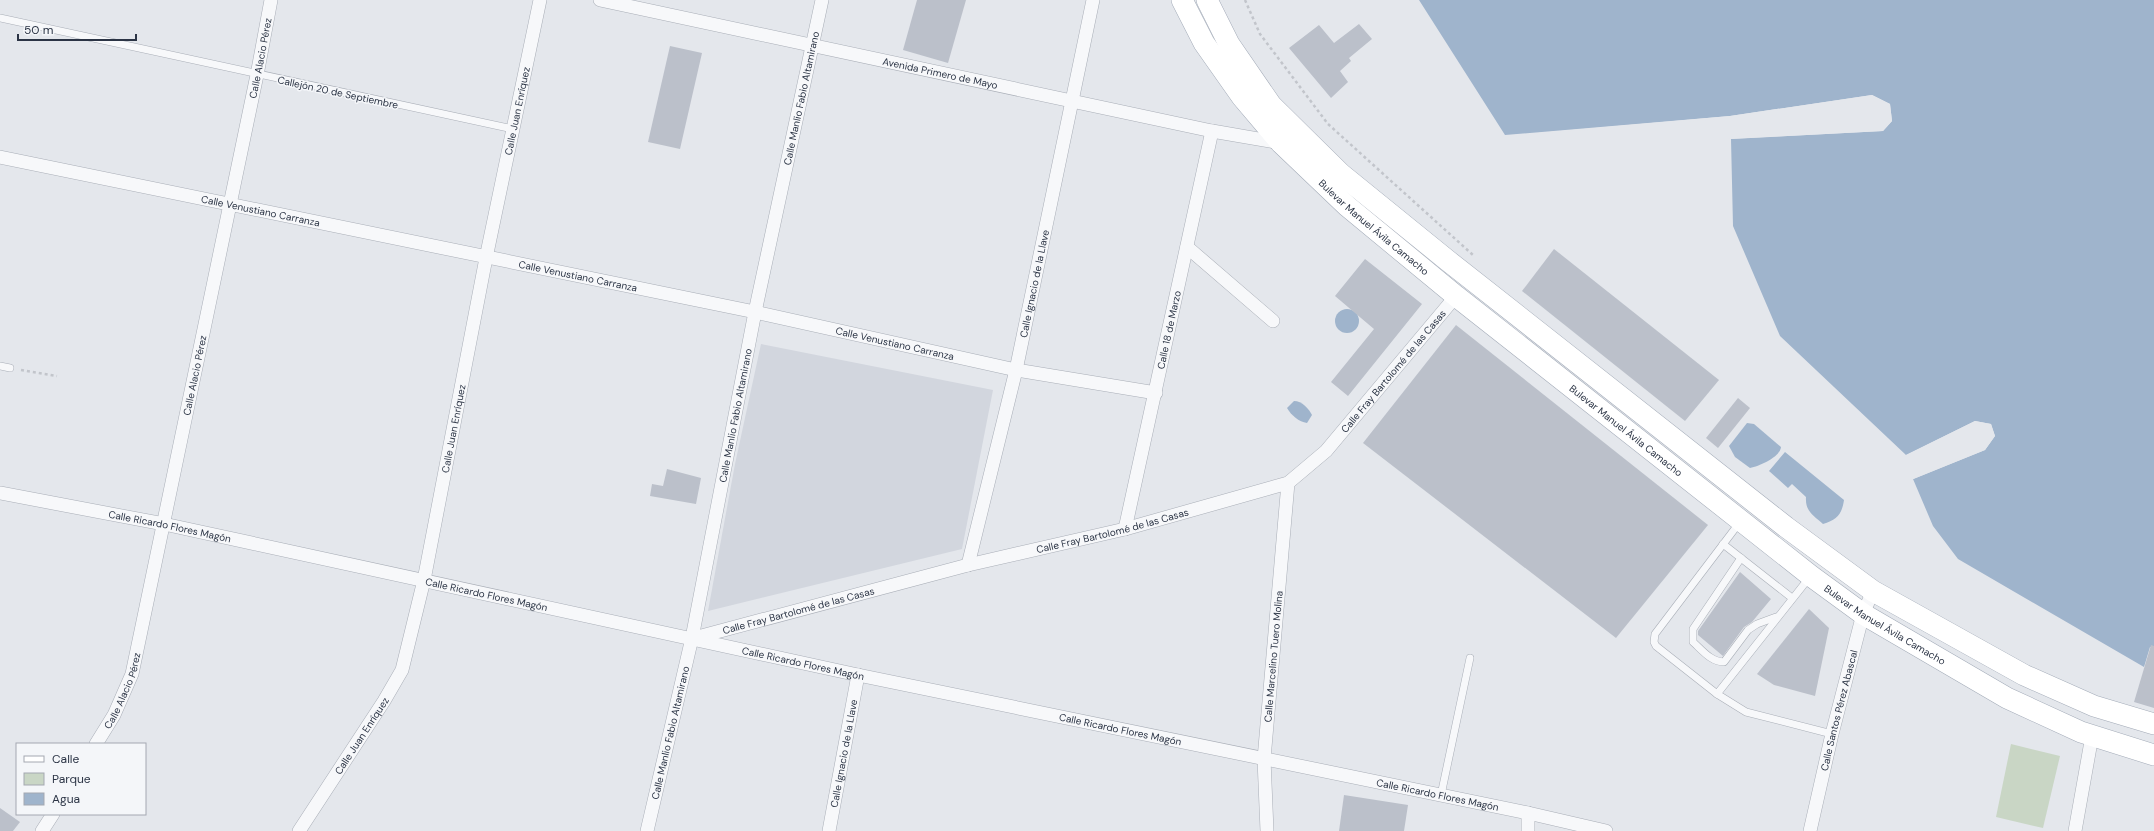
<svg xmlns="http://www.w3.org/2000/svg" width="2154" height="831" viewBox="0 0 2154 831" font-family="'DM Sans',sans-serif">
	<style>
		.built { fill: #d2d6de }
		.green { fill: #c9d6c5 }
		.water { fill: #9fb4cc }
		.pier { fill: #e4e7ec }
		.building { fill: #bbc0ca }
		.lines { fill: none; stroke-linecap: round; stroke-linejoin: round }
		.service-casing { stroke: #a9aeb7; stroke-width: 8 }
		.minor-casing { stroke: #a9aeb7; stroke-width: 14 }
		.primary-casing { stroke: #a3abb8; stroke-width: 22 }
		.path { stroke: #c2c5cb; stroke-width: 2.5; stroke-dasharray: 3 3; stroke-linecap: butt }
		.service { stroke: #f7f8fa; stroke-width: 7 }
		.minor { stroke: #f7f8fa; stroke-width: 13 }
		.primary { stroke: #fff; stroke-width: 21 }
		.labels { text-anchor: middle; stroke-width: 3; stroke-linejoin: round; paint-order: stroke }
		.street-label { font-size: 10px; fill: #2b3445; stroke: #f4f6f9 }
	</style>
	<rect width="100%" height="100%" fill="#e4e7ec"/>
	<polygon class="built" points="761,344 993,390 962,549 708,611 735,464"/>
	<polygon class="green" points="2011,744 2060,756 2043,828 1996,817"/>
	<g class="water">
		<polygon points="1419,0 2154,0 2154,648 2150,647 2144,667 1958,559 1933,526 1913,479 1985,450 1995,436 1991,424 1975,421 1906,455 1780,336 1733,226 1731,139 1883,131 1892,121 1890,104 1872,95 1730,116 1505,135"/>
		<circle cx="1347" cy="321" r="12"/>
		<path d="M 1294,401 C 1302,401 1309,409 1312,415 L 1307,423 C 1299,422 1291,415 1287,408 Z"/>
		<path d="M 1747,423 L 1754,424 L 1781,447 C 1780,457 1760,466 1750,468 L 1735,457 L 1729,446 Z"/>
		<path d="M 1785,452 L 1844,500 C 1842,514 1837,520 1823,524 C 1813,515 1805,511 1806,497 L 1792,484 L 1788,488 L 1769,471 Z"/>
	</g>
	<g class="pier">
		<polygon points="1872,95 1890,104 1892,121 1883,131 1729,139 1731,137 1882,129 1890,120 1889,105 1871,97 1730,118 1506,137 1503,136 1730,116"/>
		<polygon points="1975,421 1991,424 1995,436 1985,450 1911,480 1912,477 1984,448 1993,435 1990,426 1975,423 1907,457 1904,456"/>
	</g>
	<g class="building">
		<polygon points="917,0 966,0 948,63 903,50"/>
		<polygon points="1359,24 1372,39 1349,58 1351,61 1340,71 1348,82 1331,98 1289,48 1319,25 1334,43"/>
		<polygon points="670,46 702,53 680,149 648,142"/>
		<polygon points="1554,249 1719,380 1685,421 1522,291"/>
		<polygon points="1365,259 1422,304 1348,396 1331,382 1374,329 1335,296"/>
		<polygon points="1456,325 1708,525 1616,638 1363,443"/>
		<polygon points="1738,398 1750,408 1718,448 1706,438"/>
		<polygon points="667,469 701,478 696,504 650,496 652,484 663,486"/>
		<polygon points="1740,572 1771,599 1752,622 1744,627 1723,656 1698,635 1698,631"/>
		<polygon points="1809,609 1829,628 1815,696 1774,685 1757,674"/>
		<polygon points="2151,645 2154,646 2154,708 2134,702"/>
		<polygon points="1344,795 1408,805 1404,831 1339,831"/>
		<polygon points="0,808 20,822 13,831 0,831"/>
	</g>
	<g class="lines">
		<g class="service-casing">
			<g id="service">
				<polyline points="0,18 513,129"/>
				<polyline points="0,366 10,368"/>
				<polyline points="1740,522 1655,634 1654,642 1656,646 1717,694 1809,578"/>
				<polyline points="1723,544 1792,598"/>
				<path d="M 1741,558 L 1693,629 L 1693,642 C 1702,650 1711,662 1724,662 L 1748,630 L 1757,624 L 1776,617"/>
				<polyline points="1717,694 1746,712 1832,734"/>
				<polyline points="1441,795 1470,658"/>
			</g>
		</g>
		<g class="minor-casing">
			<g id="minor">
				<path id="s1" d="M 600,0 L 1212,131 L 1281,143"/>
				<path id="s2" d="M 0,157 L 755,312 L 1016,370 L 1156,393"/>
				<polyline points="1187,247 1273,321"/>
				<path id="s3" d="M 0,493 L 164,524 L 858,675 L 1528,813 L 1606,831"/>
				<path id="s4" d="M 1125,529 L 1212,131"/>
				<path id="s5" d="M 968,565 L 1016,370 L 1093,0"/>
				<path id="s6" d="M 694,638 L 968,565 L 1125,529 L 1288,483 L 1326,451 L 1456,296"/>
				<path id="s7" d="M 96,744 L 114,715 L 132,674 L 257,75 L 271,0"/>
				<polyline points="1528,813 1528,831"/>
				<polyline points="42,831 53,814"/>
				<path id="s8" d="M 299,831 L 384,701 L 402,670 L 424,580 L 486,258 L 540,0"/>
				<path id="s9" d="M 647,831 L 692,638 L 755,312 L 822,0"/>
				<path id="s10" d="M 829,831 L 858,675"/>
				<path id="s11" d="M 1267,831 L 1264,759 L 1288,483"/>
				<path id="s12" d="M 1810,831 L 1832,734 L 1863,614 L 1873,591"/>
				<polyline points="2075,831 2092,736"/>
			</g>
		</g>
		<g class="primary-casing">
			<g id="primary">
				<path id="s13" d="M 1182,0 L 1204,43 L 1242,97 L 1281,143 L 1347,206 L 1456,296 L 1811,576 L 1863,614 L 2007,698 L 2081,732 L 2154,755"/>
				<polyline points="1207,0 1229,44 1271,105 1341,174 1447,260 1786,527 1873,591 2024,675 2094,706 2154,724"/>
			</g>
		</g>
		<g class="path">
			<polyline points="1245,0 1260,34 1328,124 1473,255"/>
			<polyline points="21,370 57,376"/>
		</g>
		<use href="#service" class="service"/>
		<use href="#minor" class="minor"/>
		<use href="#primary" class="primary"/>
	</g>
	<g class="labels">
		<g class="street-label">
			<text dy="4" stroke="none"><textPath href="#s7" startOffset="708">Calle Alacio Pérez</textPath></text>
			<text dy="4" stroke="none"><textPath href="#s1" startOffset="348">Avenida Primero de Mayo</textPath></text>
			<text transform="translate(338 92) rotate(12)" y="4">Callejón 20 de Septiembre</text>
			<text dy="4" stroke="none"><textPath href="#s9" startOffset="749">Calle Manlio Fabio Altamirano</textPath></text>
			<text dy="4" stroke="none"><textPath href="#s8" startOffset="762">Calle Juan Enríquez</textPath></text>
			<text dy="4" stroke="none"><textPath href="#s2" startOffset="266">Calle Venustiano Carranza</textPath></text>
			<text dy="4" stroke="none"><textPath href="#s13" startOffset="300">Bulevar Manuel Ávila Camacho</textPath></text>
			<text dy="4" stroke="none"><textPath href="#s2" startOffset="590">Calle Venustiano Carranza</textPath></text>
			<text dy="4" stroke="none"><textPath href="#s5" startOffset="289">Calle Ignacio de la Llave</textPath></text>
			<text dy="4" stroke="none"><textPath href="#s4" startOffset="204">Calle 18 de Marzo</textPath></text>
			<text dy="4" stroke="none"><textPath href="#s2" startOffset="914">Calle Venustiano Carranza</textPath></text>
			<text dy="4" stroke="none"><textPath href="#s6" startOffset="768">Calle Fray Bartolomé de las Casas</textPath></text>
			<text dy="4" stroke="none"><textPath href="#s7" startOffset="384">Calle Alacio Pérez</textPath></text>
			<text dy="4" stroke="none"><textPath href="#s9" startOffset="425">Calle Manlio Fabio Altamirano</textPath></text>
			<text dy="4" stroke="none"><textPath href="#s8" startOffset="438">Calle Juan Enríquez</textPath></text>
			<text dy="4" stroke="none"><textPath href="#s13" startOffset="624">Bulevar Manuel Ávila Camacho</textPath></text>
			<text dy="4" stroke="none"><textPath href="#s3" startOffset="173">Calle Ricardo Flores Magón</textPath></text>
			<text dy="4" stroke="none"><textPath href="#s6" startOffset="432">Calle Fray Bartolomé de las Casas</textPath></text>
			<text dy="4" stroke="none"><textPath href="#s3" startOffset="497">Calle Ricardo Flores Magón</textPath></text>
			<text dy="4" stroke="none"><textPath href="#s6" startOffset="108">Calle Fray Bartolomé de las Casas</textPath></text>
			<text dy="4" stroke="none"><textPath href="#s13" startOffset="948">Bulevar Manuel Ávila Camacho</textPath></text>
			<text dy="4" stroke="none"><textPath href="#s11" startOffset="175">Calle Marcelino Tuero Molina</textPath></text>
			<text dy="4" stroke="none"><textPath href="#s3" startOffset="821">Calle Ricardo Flores Magón</textPath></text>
			<text dy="4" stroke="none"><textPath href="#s7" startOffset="60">Calle Alacio Pérez</textPath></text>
			<text dy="4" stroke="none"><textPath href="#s12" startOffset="124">Calle Santos Pérez Abascal</textPath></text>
			<text dy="4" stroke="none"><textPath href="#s3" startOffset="1145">Calle Ricardo Flores Magón</textPath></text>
			<text dy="4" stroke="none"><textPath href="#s9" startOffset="101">Calle Manlio Fabio Altamirano</textPath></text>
			<text dy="4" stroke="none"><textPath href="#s8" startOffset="114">Calle Juan Enríquez</textPath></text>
			<text dy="4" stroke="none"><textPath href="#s10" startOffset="79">Calle Ignacio de la Llave</textPath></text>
			<text dy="4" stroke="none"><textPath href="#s3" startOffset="1469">Calle Ricardo Flores Magón</textPath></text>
		</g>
	</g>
	<rect x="16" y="743" width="130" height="72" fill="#f4f6f9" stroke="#a4a8b1"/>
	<rect x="24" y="756" width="20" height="6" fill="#ffffff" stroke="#a4a8b1"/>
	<text x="52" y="763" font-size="12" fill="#2b3445">Calle</text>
	<rect x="24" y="773" width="20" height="12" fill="#c9d6c5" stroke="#a4a8b1"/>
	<text x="52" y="783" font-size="12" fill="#2b3445">Parque</text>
	<rect x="24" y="793" width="20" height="12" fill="#9fb4cc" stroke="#a4a8b1"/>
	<text x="52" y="803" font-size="12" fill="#2b3445">Agua</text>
	<path d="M18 34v6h118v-6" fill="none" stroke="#2b3445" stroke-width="2"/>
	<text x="24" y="34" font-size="12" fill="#2b3445" stroke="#f4f6f9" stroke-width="3" paint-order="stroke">50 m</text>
</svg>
